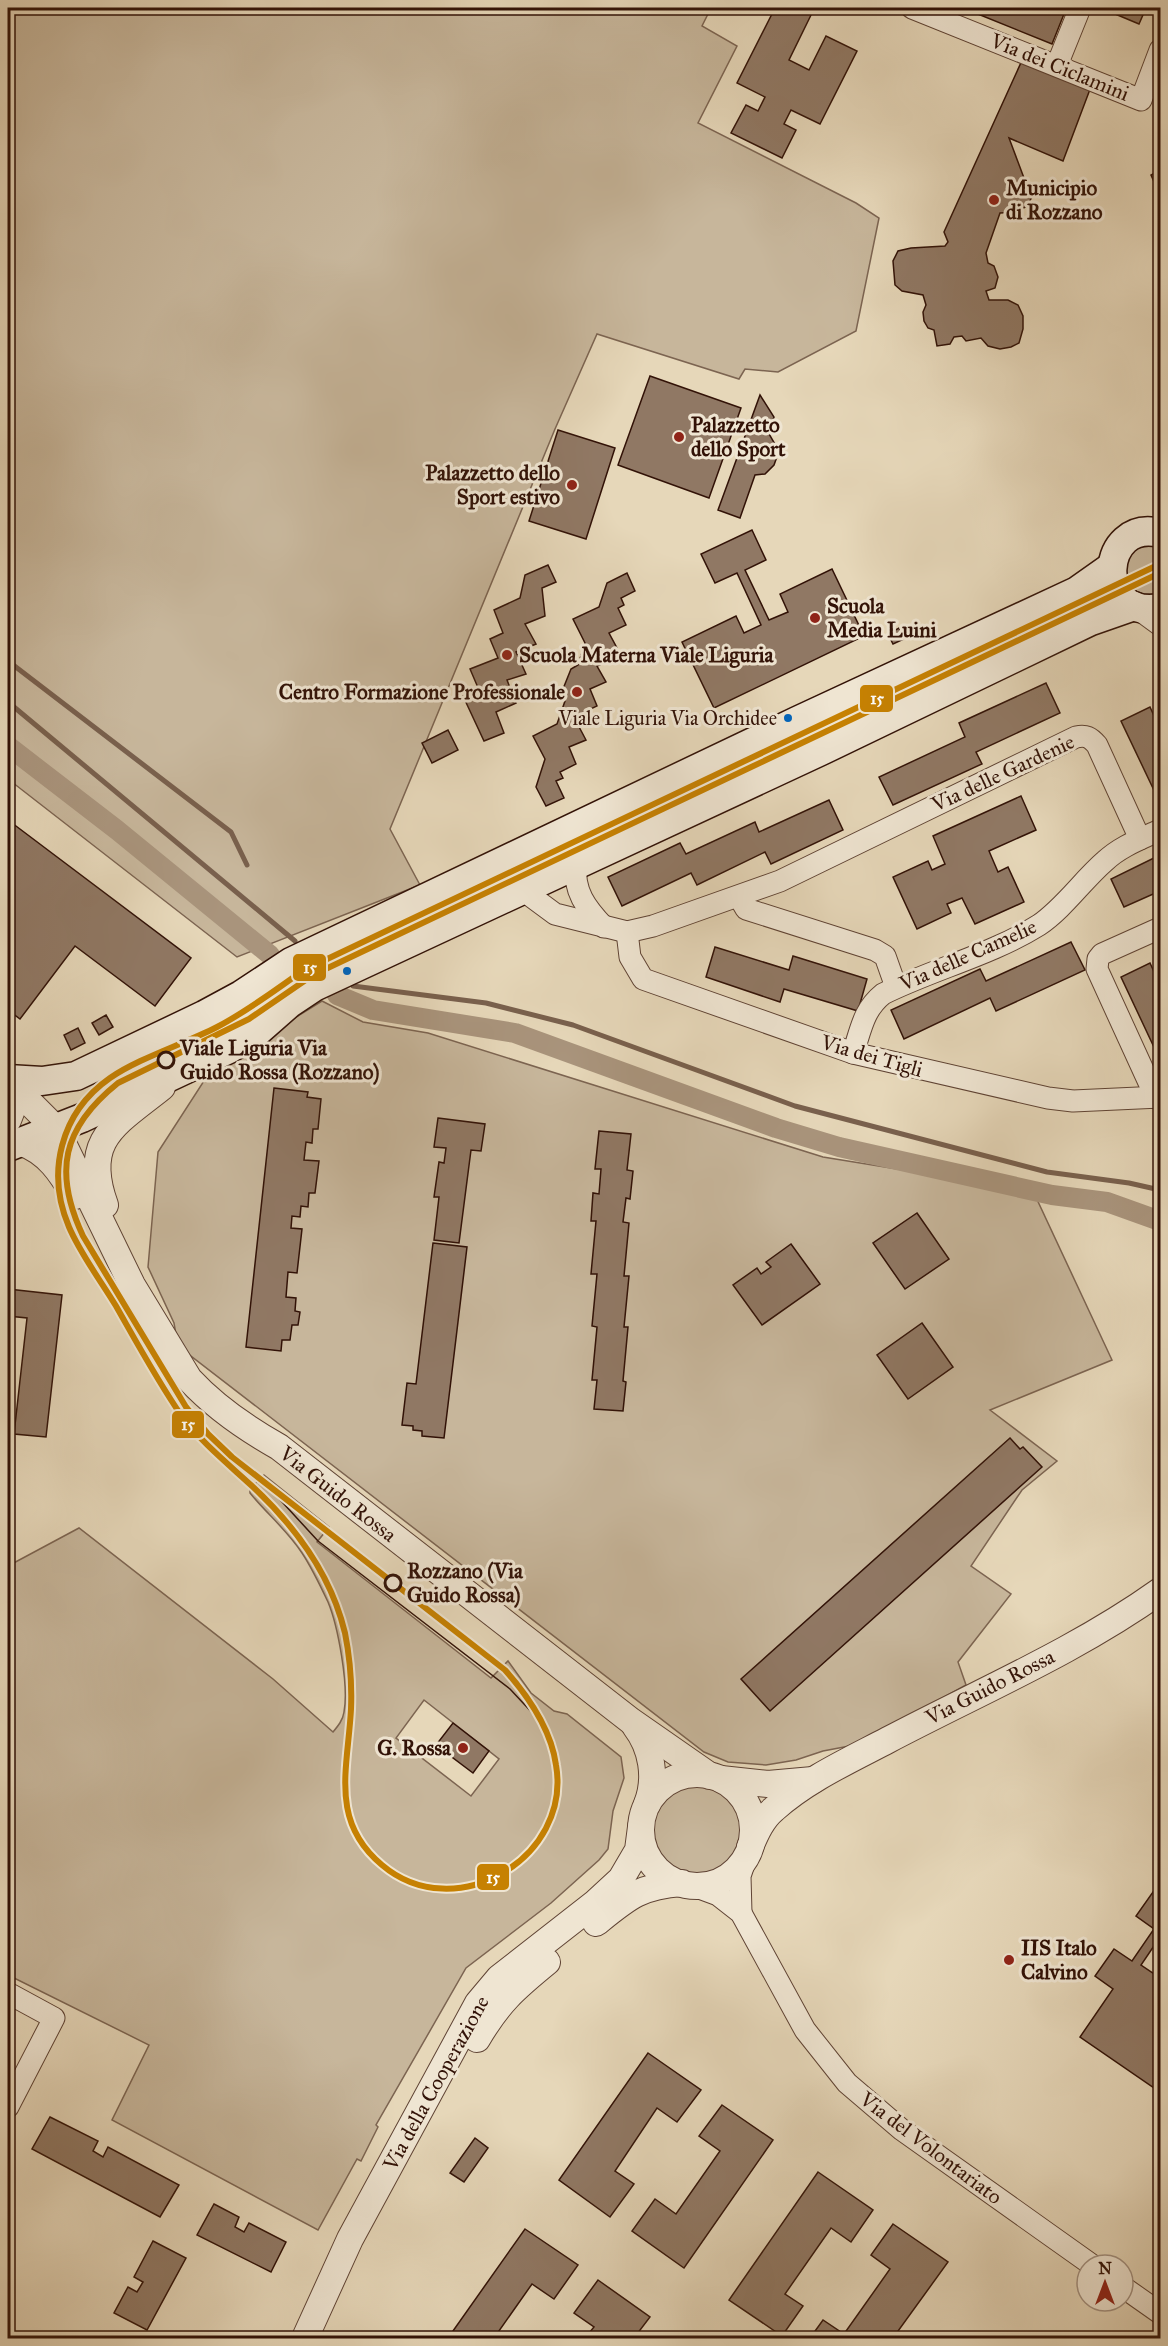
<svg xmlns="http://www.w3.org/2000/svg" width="1168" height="2346" viewBox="0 0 1168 2346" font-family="'IM FELL Great Primer',serif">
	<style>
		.green { fill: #c7b69b; stroke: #7c6451; stroke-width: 1.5; fill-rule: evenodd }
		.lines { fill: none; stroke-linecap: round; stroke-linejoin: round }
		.stream { stroke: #79604d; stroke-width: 5 }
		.canal { stroke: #a9947c; stroke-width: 20 }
		.building { fill: #907864; stroke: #321207; stroke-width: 1.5 }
		.minor-casing { stroke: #5f4334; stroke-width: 23 }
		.tertiary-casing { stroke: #5f4334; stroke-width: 28 }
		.secondary-casing { stroke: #321207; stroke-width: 31 }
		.minor { stroke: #efe5d2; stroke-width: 21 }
		.tertiary { stroke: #efe5d2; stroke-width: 26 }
		.secondary { stroke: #efe5d2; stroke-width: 28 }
		.tram { stroke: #321207; stroke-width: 1.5 }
		.tram-1-casing { stroke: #efe5d2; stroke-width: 10 }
		.tram-1 { stroke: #c68102; stroke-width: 6 }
		.poi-dot { fill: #8f2418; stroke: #efe5d2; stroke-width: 2 }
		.bus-dot { fill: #0065bd; stroke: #efe5d2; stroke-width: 2 }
		.stop-dot { fill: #efe5d2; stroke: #321207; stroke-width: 3 }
		.labels { text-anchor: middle; stroke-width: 6; stroke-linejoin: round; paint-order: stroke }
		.bus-label { font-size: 20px; fill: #321207; stroke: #efe5d2; text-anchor: end }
		.street-label { font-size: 21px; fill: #321207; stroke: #efe5d2 }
		.poi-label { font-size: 21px; font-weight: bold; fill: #321207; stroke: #efe5d2; text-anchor: start }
		.stop-label { font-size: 21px; font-weight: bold; fill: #321207; stroke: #efe5d2; text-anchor: start }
		.line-badge { stroke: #efe5d2; stroke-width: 2 }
		.badge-label { font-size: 16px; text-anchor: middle; font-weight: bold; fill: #fff }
	</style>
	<rect width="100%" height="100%" fill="#e6d7b9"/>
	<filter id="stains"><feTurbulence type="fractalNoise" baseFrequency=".00333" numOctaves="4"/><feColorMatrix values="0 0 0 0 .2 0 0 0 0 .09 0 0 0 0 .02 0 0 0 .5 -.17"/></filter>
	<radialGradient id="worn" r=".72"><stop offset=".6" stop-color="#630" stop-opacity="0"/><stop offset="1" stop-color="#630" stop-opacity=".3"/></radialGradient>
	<g class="green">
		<polygon points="8,8 711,8 702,26 737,46 698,123 856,203 879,218 856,331 778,372 745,369 739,379 597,334 555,429 390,829 420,885 237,957 8,779"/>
		<path d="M 1160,545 L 1160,594 L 1138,594 C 1121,576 1121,568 1134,548 Z"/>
		<polygon points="322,1001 363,1022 428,1033 823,1157 1033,1191 1112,1360 990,1410 1057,1461 1022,1490 971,1566 1011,1594 958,1662 966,1685 860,1744 823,1751 796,1760 766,1765 728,1762 704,1752 178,1346 174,1323 148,1267 158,1152 211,1070"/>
		<path d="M 264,1475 L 329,1527 L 317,1542 L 491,1678 L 508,1661 L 531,1693 L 554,1711 L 567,1714 L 621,1757 L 624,1778 L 613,1811 L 608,1849 L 599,1860 L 551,1903 L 466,1968 L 376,2125 L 378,2127 L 361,2161 L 357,2159 L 318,2230 L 112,2120 L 149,2045 L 8,1975 L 8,1566 L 79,1528 L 273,1679 L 333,1732 C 338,1726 343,1720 344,1712 C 349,1686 338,1626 328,1602 C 320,1585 312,1568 302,1553 C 287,1530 267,1514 250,1493 L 250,1489 ZM 424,1700 L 499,1759 L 471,1796 L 396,1738 Z"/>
		<circle cx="697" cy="1830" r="46"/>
	</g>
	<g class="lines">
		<g class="stream">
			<polyline points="8,661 231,832 247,865"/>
			<polyline points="8,702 295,941"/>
			<polyline points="353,986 486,1003 573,1025 795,1106 1047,1172 1129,1183 1160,1190"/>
		</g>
		<g class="canal">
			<polyline points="8,746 117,830 270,955"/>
			<polyline points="337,995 373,1010 515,1033 776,1128 839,1147 1052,1195 1107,1202 1160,1221"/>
		</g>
	</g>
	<g class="building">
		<polygon points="775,8 805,8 813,11 789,60 809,70 826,36 857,51 820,124 791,110 784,124 796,130 782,158 731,133 746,105 758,111 765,97 737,83"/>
		<polygon points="963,8 1049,8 1064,14 1052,44"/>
		<polygon points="1109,8 1146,8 1139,24 1108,11"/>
		<polygon points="1024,56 1092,84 1063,161 1009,138 1024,178 1034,187 1033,195 1027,206 1017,212 1000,213 986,253 988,263 994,266 998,277 995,288 986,291 989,300 1008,300 1018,305 1023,316 1023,329 1019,343 1011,347 1000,349 988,346 981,338 966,341 962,336 954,337 950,344 937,346 934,330 928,328 924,321 923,312 926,305 923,295 902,291 895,285 893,261 898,251 911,248 945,246 948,242 944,232"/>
		<polygon points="1160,170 1160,195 1151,175"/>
		<polygon points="650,376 741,408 709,498 618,465"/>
		<polygon points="760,395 774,417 769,434 779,451 774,465 765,474 755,475 740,518 718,510"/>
		<polygon points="558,430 615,448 586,539 529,521"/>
		<polygon points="752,530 766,560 745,570 769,620 788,612 780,594 832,569 864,636 714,708 682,642 736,616 744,633 761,625 737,573 715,583 701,554"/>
		<polygon points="548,565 556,582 542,588 545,616 525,624 536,644 516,652 526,674 507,680 516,703 496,712 504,733 484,741 463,696 479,690 470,669 498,658 490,639 503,633 494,610 520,598 525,575"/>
		<polygon points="627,573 635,591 621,598 624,605 618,608 626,625 609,633 617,648 601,657 604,663 597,666 606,682 590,689 597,706 580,714 583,719 577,723 586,740 569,747 576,764 560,772 563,778 556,781 564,798 546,806 536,787 545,759 533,736 557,724 565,701 561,694 571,669 578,665 585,643 573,619 599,607 607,583"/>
		<polygon points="899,628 904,639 893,644 888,634"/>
		<polygon points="1046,683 1060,713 976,752 982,764 893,805 879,777 965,737 959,723"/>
		<polygon points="1150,707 1160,729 1160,803 1121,721"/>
		<polygon points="448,730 458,750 432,763 422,743"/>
		<polygon points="1021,796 1036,830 989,851 998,872 1008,867 1024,902 975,924 962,898 947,904 951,913 917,929 893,877 928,861 932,870 945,864 933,836"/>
		<polygon points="829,800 843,830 771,864 765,852 697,885 691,873 622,906 608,877 680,843 686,854 755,822 759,832"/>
		<polygon points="8,820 191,958 155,1006 75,946 20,1019 8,1010"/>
		<polygon points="1160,855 1160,891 1124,907 1111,879"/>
		<polygon points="1071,942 1085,970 996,1011 990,998 904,1039 891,1010 980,969 986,981"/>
		<polygon points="715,947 789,970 793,956 867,979 858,1011 784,989 780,1002 706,977"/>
		<polygon points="1150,963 1160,985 1160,1060 1121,977"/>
		<polygon points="106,1015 113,1027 99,1035 92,1023"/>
		<polygon points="78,1028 85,1043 71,1050 64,1035"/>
		<polygon points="274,1088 308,1092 307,1097 321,1099 318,1129 313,1129 312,1143 306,1142 304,1160 319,1161 315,1193 309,1193 308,1207 301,1206 300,1217 292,1216 291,1228 302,1229 297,1273 288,1272 286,1297 296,1298 295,1311 300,1312 298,1325 292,1325 290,1340 282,1340 281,1351 246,1347"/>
		<polygon points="438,1118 485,1124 481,1151 471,1150 459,1243 434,1240 439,1197 434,1197 439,1162 444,1163 446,1148 434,1147"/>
		<polygon points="599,1131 631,1134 627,1170 633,1171 630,1199 626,1198 623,1222 629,1223 624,1276 629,1276 624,1327 628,1327 623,1381 626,1382 623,1411 594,1409 597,1380 592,1380 597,1327 592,1326 597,1274 591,1274 596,1221 591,1221 593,1193 599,1194 601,1169 595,1169"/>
		<polygon points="917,1213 949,1259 905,1289 873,1243"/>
		<polygon points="433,1243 467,1247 444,1438 422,1436 422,1431 413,1430 413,1426 402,1425 407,1383 416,1384"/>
		<polygon points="791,1244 820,1284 762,1325 733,1285 757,1268 761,1274 771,1267 766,1262"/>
		<polygon points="8,1289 62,1295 46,1437 14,1434 27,1318 8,1316"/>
		<polygon points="922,1323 953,1367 908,1399 877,1355"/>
		<polygon points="1010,1438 1020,1449 1023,1447 1042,1467 770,1711 741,1679"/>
		<polygon points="453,1723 489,1751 473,1773 436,1745"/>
		<polygon points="1160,1882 1160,1937 1141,1965 1160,1978 1160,2092 1080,2037 1113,1989 1095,1976 1114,1949 1132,1961 1154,1929 1136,1916"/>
		<polygon points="648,2053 701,2090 677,2122 657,2108 615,2171 634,2184 610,2217 559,2180"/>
		<polygon points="722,2105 773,2140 684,2268 632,2231 655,2199 676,2214 720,2151 699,2136"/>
		<polygon points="50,2117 98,2141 93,2151 103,2157 108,2147 179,2185 160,2217 32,2149"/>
		<polygon points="475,2138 488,2148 464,2182 450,2173"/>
		<polygon points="818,2172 873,2210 851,2242 831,2228 785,2294 803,2306 782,2336 729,2300"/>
		<polygon points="214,2204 239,2217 235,2227 244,2232 249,2223 286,2242 271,2272 197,2235"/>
		<polygon points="893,2224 948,2262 893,2338 810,2338 823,2320 844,2334 890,2269 871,2255"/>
		<polygon points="525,2229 578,2265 554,2299 532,2284 494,2338 448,2338"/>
		<polygon points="153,2241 186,2258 147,2330 114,2313 128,2287 137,2292 143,2282 134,2277"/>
		<polygon points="598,2280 650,2317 634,2338 585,2338 594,2327 574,2313"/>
	</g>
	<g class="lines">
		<g class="minor-casing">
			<g id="minor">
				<polyline points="912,8 1141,100 1160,50"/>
				<polyline points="1057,65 1080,8"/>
				<polyline points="1134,606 1160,625"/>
				<path d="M 576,864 C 573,891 586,908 604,927"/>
				<path d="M 527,887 L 532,897 L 555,914 L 627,932 L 653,926 L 780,881 L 1076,737 C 1086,735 1090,737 1097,745 L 1140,839"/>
				<polyline points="739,897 746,909 875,950 885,956 896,987"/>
				<polyline points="627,932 630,957 643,979 853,1053 1048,1098 1073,1101 1160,1097"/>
				<path d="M 853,1053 C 861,1030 863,1010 883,994 C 933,969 991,955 1039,925 C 1064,908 1082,881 1105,861 C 1121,846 1141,839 1160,830"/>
				<polyline points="1156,1098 1097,969 1098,959 1102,954 1160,928"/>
				<polyline points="691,1885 718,1895 741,1913 805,2030 847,2083 902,2130 1092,2265"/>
				<polyline points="741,1913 740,1876 747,1855"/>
				<polyline points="8,1993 54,2018 8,2107"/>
				<polyline points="1123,2287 1160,2313"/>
			</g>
		</g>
		<g class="tertiary-casing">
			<g id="tertiary">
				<path d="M 8,1081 L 56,1129 L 132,1285 L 189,1379 C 214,1406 247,1429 279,1447 L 631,1721 L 710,1776"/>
				<polyline points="8,1082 13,1107 8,1120"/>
				<path d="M 22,1143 C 48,1152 61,1173 75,1196"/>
				<path d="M 105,1205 C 81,1139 116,1124 162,1087"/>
				<path d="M 635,1726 C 652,1748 657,1778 647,1804"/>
				<circle cx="697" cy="1830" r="56"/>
				<polyline points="721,1779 768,1784 813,1780"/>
				<path d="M 750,1847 C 756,1833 762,1819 774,1809 C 806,1780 850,1760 888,1740 C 979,1692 1076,1651 1160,1591"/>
				<path d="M 596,1923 C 628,1897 640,1886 682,1883"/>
				<path d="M 477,2039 C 499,2002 514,1989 547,1962"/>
				<polyline points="305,2338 350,2239 478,2003 499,1978 595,1903 621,1879 638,1850 641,1827"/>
			</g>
		</g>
		<g class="secondary-casing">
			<g id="secondary">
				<path d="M 1160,533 C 1100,518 1093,620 1160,608"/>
				<polyline points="8,1079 42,1081 76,1076 204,1015 241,995 291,962 797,721 1077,591 1111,567"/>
				<polyline points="8,1147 82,1118 229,1049 257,1032 290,1003 314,987 821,751 1091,621 1134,606"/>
			</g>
		</g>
		<use href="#minor" class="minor"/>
		<use href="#tertiary" class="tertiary"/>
		<use href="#secondary" class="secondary"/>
		<polyline class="tram" points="261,1479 318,1541 510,1689 538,1719"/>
		<g class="tram-1-casing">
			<path id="tram-1" d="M 1160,564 L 304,970 C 275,990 248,1011 217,1027 C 184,1044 139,1058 110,1078 C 60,1113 46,1173 69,1227 C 81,1255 101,1281 116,1306 C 137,1343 157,1380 181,1415 C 201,1442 227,1463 252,1486 C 295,1526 331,1574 345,1633 C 350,1658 352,1684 351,1709 C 348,1768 329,1821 382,1865 C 455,1927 572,1858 556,1765 C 551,1729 528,1696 505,1670 L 232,1457 L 208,1434 L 186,1407 L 83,1236 C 53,1172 62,1128 118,1083 L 249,1019 L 313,975 L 1160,573"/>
		</g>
		<use href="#tram-1" class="tram-1"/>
	</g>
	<g class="poi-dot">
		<circle cx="994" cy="200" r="6"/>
		<circle cx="679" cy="437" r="6"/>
		<circle cx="572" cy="485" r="6"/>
		<circle cx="815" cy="618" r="6"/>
		<circle cx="507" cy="655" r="6"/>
		<circle cx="577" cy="692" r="6"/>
		<circle cx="463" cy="1748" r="6"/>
		<circle cx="1009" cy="1960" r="6"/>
	</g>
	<g class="bus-dot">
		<circle cx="788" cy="718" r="5"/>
		<circle cx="347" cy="971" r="5"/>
	</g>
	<g class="stop-dot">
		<circle cx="166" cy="1060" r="8"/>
		<circle cx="393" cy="1583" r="8"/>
	</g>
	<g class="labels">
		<g class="bus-label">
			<text x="777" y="725">Viale Liguria Via Orchidee</text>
		</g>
		<g class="street-label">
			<text transform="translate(1060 67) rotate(22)" y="7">Via dei Ciclamini</text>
			<text transform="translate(1003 773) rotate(-25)" y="7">Via delle Gardenie</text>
			<text transform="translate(968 955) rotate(-24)" y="7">Via delle Camelie</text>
			<text transform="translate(872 1056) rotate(16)" y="7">Via dei Tigli</text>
			<text transform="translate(338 1494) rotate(38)" y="7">Via Guido Rossa</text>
			<text transform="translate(990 1687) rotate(-27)" y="7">Via Guido Rossa</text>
			<text transform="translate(436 2083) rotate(-61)" y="7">Via della Cooperazione</text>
			<text transform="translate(931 2148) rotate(37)" y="7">Via del Volontariato</text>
		</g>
		<g class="poi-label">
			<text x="1006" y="195">Municipio<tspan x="1006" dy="24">di Rozzano</tspan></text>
			<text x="691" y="432">Palazzetto<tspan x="691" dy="24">dello Sport</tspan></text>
			<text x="560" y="480" text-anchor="end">Palazzetto dello<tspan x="560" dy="24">Sport estivo</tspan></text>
			<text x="827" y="613">Scuola<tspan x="827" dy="24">Media Luini</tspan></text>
			<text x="519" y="662">Scuola Materna Viale Liguria</text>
			<text x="565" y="699" text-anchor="end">Centro Formazione Professionale</text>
			<text x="451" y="1755" text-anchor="end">G. Rossa</text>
			<text x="1021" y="1955">IIS Italo<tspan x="1021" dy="24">Calvino</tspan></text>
		</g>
		<g class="stop-label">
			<text x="180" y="1055">Viale Liguria Via<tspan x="180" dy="24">Guido Rossa (Rozzano)</tspan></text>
			<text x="407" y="1578">Rozzano (Via<tspan x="407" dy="24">Guido Rossa)</tspan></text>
		</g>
	</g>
	<g class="line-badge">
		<rect x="859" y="684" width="35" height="29" rx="6" fill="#c68102"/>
		<rect x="292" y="953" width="35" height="29" rx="6" fill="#c68102"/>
		<rect x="171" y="1410" width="34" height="29" rx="6" fill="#c68102"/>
		<rect x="476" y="1863" width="34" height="28" rx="6" fill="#c68102"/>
	</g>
	<g class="badge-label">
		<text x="877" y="704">15</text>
		<text x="310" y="973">15</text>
		<text x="188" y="1430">15</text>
		<text x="493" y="1883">15</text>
	</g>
	<rect width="1168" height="2346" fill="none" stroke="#e6d7b9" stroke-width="30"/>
	<rect x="9" y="9" width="1150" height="2328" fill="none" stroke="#321207" stroke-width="3"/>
	<rect x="15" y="15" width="1138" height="2316" fill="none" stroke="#321207" stroke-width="1.5"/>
	<g transform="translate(1105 2283)"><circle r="28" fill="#efe5d2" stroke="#a39181" stroke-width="1.5"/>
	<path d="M0-4.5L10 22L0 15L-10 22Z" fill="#8f2418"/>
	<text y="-9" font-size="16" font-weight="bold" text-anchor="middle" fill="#321207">N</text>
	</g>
	<rect width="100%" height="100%" filter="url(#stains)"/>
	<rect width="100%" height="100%" fill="url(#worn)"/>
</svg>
